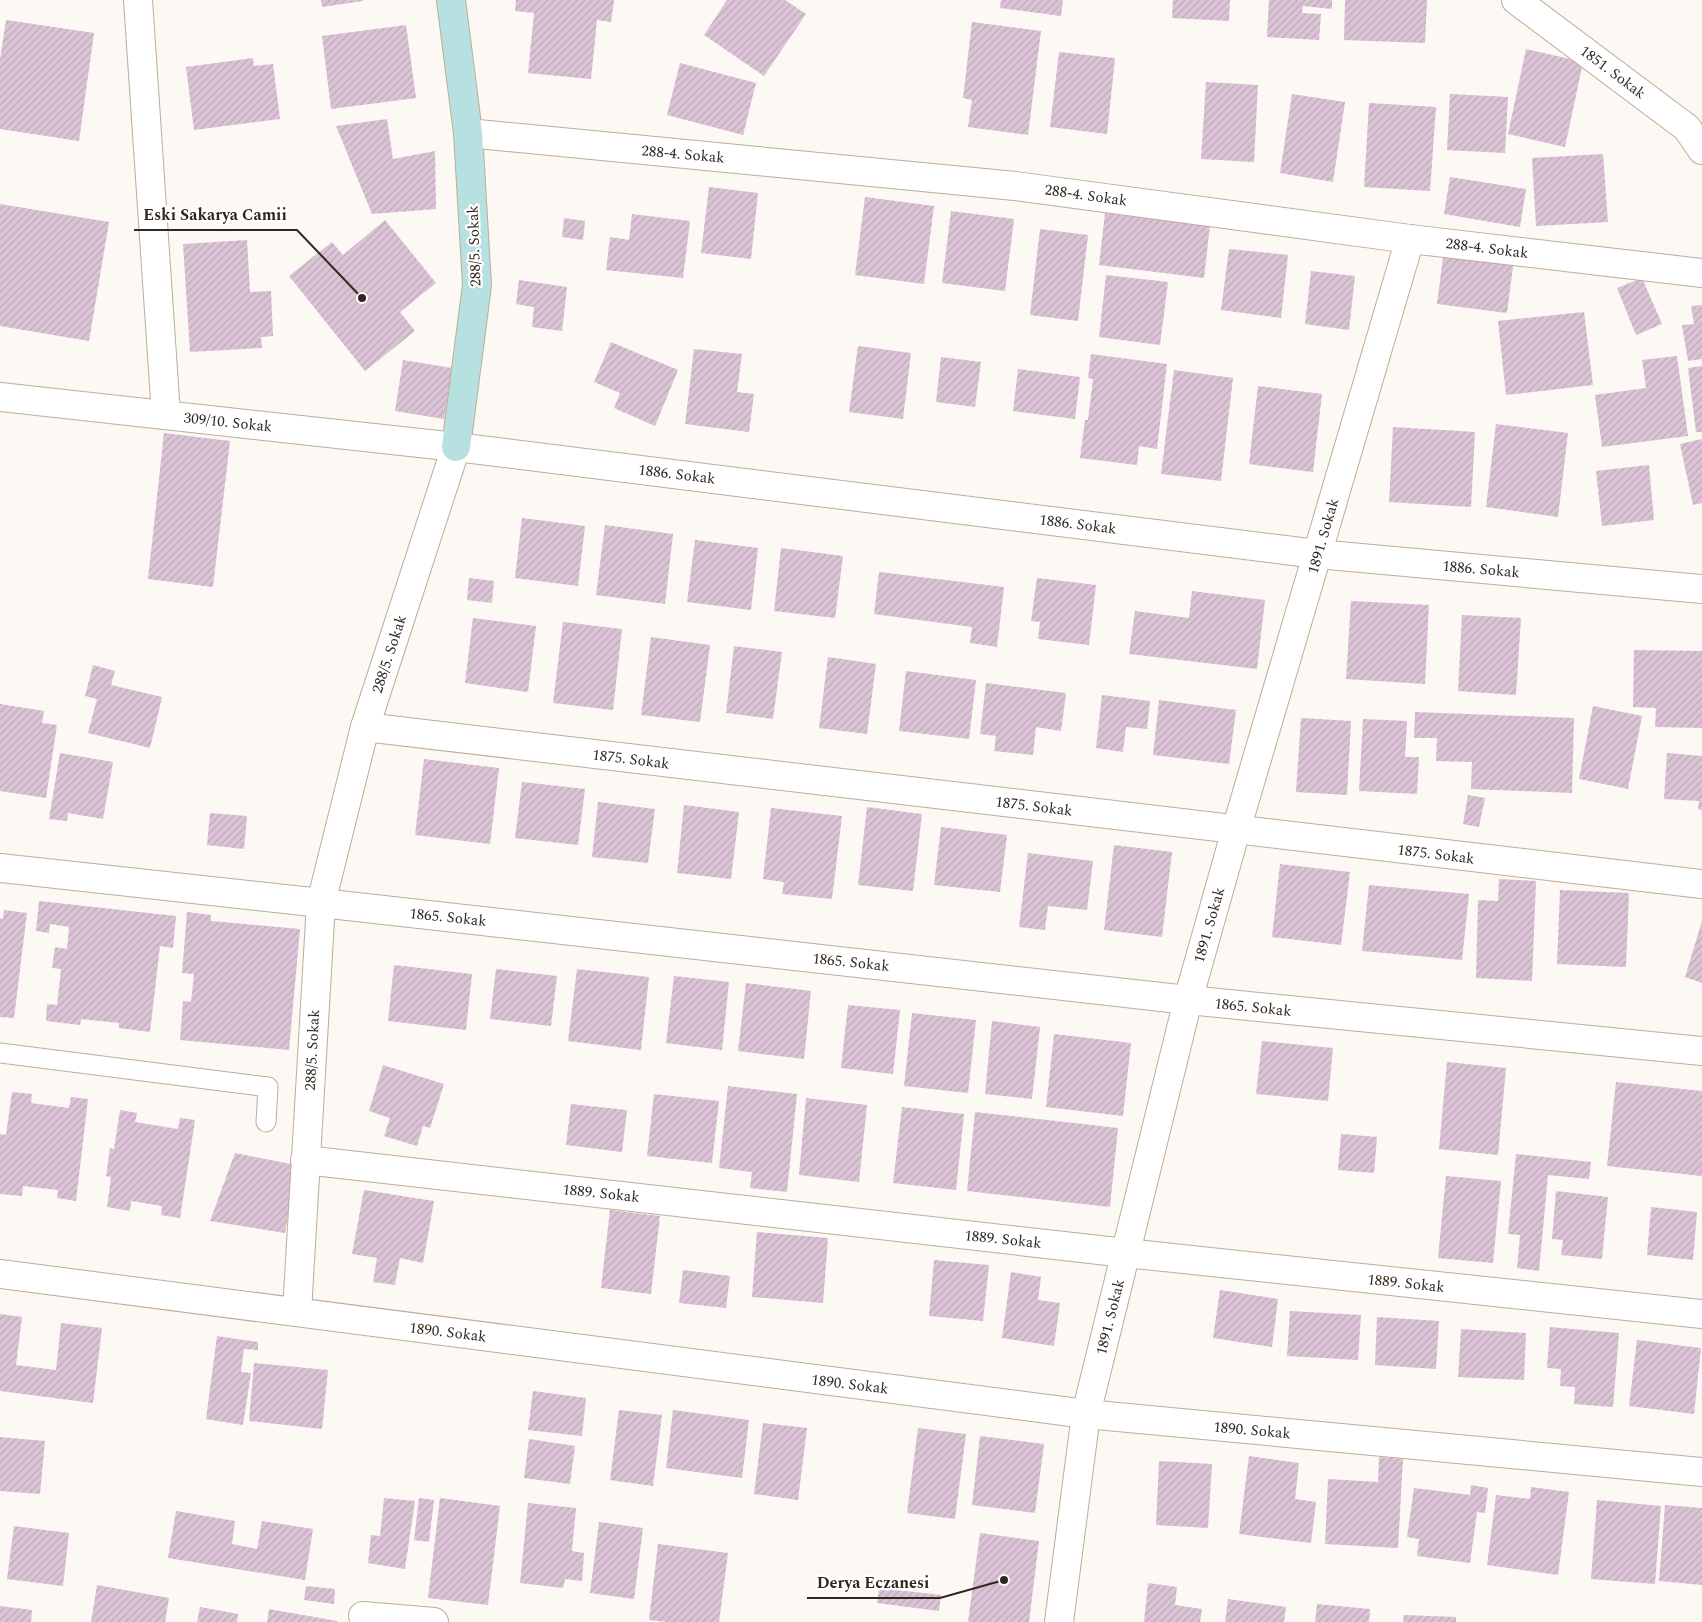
<svg xmlns="http://www.w3.org/2000/svg" width="1702" height="1622" viewBox="0 0 1702 1622" font-family="Spectral,serif">
	<style>
		.building { fill: url(#building-hatch) }
		.lines { fill: none; stroke-linecap: round; stroke-linejoin: round }
		.lane-casing { stroke: #c0ac97; stroke-width: 21 }
		.street-casing { stroke: #c0ac97; stroke-width: 30 }
		.secondary-casing { stroke: #c0ac97; stroke-width: 30 }
		.lane { stroke: #fff; stroke-width: 19 }
		.street { stroke: #fff; stroke-width: 28 }
		.secondary { stroke: #b7e1e0; stroke-width: 28 }
		.labels { text-anchor: middle; stroke-width: 4.5; stroke-linejoin: round; paint-order: stroke }
		.street-label { font-size: 15px; fill: #302820; stroke: #fff }
		.leader { fill: none; stroke: #302820; stroke-width: 2 }
		.callout-dot { fill: #302820; stroke: #fff; stroke-width: 2 }
		.callout-label { font-size: 16px; text-anchor: middle; font-weight: bold; fill: #302820; stroke: #fff; stroke-width: 4.5; stroke-linejoin: round; paint-order: stroke }
	</style>
	<defs>
		<pattern id="building-hatch" width="6" height="6" patternUnits="userSpaceOnUse" patternTransform="scale(1.25)"><rect width="6" height="6" fill="#dcc4d7"/><path d="M-1 1l2-2M0 6l6-6M5 7l2-2" fill="none" stroke="#bda8b8"/></pattern>
	</defs>
	<rect width="100%" height="100%" fill="#fcf8f3"/>
	<g class="building">
		<polygon points="321,0 363,0 363,1 322,7"/>
		<polygon points="516,0 614,0 611,22 597,20 591,79 528,73 534,13 515,11"/>
		<polygon points="727,0 785,0 806,14 764,76 704,35"/>
		<polygon points="1001,0 1063,0 1061,16 1000,8"/>
		<polygon points="1173,0 1230,0 1229,21 1172,18"/>
		<polygon points="1269,0 1332,0 1332,9 1303,6 1302,13 1321,14 1319,40 1267,37"/>
		<polygon points="1345,0 1427,0 1425,43 1344,40"/>
		<polygon points="6,20 94,33 79,141 0,129 0,60"/>
		<polygon points="972,22 1041,31 1028,135 968,127 972,100 963,98"/>
		<polygon points="406,25 416,98 331,109 322,36"/>
		<polygon points="1526,49 1583,62 1565,147 1508,134"/>
		<polygon points="1059,52 1115,58 1107,134 1050,127"/>
		<polygon points="253,58 254,66 273,64 280,119 194,130 186,67"/>
		<polygon points="680,63 756,83 743,135 667,115"/>
		<polygon points="1206,82 1258,85 1254,162 1201,159"/>
		<polygon points="1292,94 1345,102 1333,182 1280,173"/>
		<polygon points="1450,94 1508,97 1505,153 1447,150"/>
		<polygon points="1369,103 1436,107 1430,191 1364,187"/>
		<polygon points="387,119 393,159 435,151 436,209 372,214 336,126"/>
		<polygon points="1603,154 1608,222 1536,226 1532,158"/>
		<polygon points="1450,177 1526,189 1520,227 1444,214"/>
		<polygon points="709,187 758,193 751,259 701,253"/>
		<polygon points="865,197 934,206 924,284 855,275"/>
		<polygon points="0,204 109,222 89,341 0,326"/>
		<polygon points="951,211 1014,219 1005,291 942,283"/>
		<polygon points="1105,213 1210,226 1204,278 1099,265"/>
		<polygon points="632,214 690,221 683,278 606,270 610,237 629,240"/>
		<polygon points="564,218 585,221 583,240 562,237"/>
		<polygon points="385,220 436,283 400,312 415,331 365,371 289,276 332,242 343,255"/>
		<polygon points="1040,229 1088,235 1078,321 1030,315"/>
		<polygon points="247,240 250,292 271,291 273,336 261,337 262,348 190,352 183,244"/>
		<polygon points="1229,249 1288,255 1281,318 1221,310"/>
		<polygon points="1444,250 1514,259 1507,313 1437,304"/>
		<polygon points="1311,271 1355,276 1349,330 1305,324"/>
		<polygon points="1106,275 1168,282 1160,345 1099,337"/>
		<polygon points="1642,278 1662,324 1636,335 1617,288"/>
		<polygon points="519,280 567,287 562,331 532,327 534,307 516,304"/>
		<polygon points="1702,305 1702,359 1688,361 1682,325 1694,324 1691,306"/>
		<polygon points="1584,312 1593,385 1506,395 1498,321"/>
		<polygon points="611,342 678,370 655,426 614,408 620,393 594,382"/>
		<polygon points="858,346 911,353 903,419 849,412"/>
		<polygon points="694,349 742,354 737,392 754,394 749,432 685,424"/>
		<polygon points="1091,354 1167,364 1157,449 1139,446 1137,465 1080,458 1085,420 1088,420 1093,379 1088,378"/>
		<polygon points="1677,356 1688,436 1602,447 1595,395 1646,388 1642,360"/>
		<polygon points="941,357 981,362 975,407 936,402"/>
		<polygon points="403,360 452,368 444,419 395,411"/>
		<polygon points="1702,366 1702,432 1696,432 1688,368"/>
		<polygon points="1018,369 1080,377 1075,419 1013,411"/>
		<polygon points="1174,370 1233,378 1221,481 1161,474"/>
		<polygon points="1258,386 1322,394 1313,472 1249,464"/>
		<polygon points="1496,424 1568,433 1558,517 1486,507"/>
		<polygon points="1393,427 1475,432 1471,507 1389,502"/>
		<polygon points="164,433 230,441 213,587 148,579"/>
		<polygon points="1702,439 1702,503 1693,505 1680,444"/>
		<polygon points="1649,465 1654,520 1602,526 1596,471"/>
		<polygon points="522,518 585,526 578,586 515,578"/>
		<polygon points="605,525 673,534 665,604 596,595"/>
		<polygon points="695,540 758,548 751,610 687,602"/>
		<polygon points="781,548 843,556 835,618 774,611"/>
		<polygon points="879,572 1004,587 997,647 970,643 972,627 874,614"/>
		<polygon points="469,578 494,581 492,603 467,600"/>
		<polygon points="1037,578 1096,585 1089,645 1038,639 1040,622 1031,621"/>
		<polygon points="1192,591 1265,600 1257,669 1129,654 1135,611 1189,618"/>
		<polygon points="1351,601 1429,605 1425,684 1346,679"/>
		<polygon points="1462,615 1521,618 1516,695 1458,691"/>
		<polygon points="473,618 536,626 528,692 465,683"/>
		<polygon points="563,622 622,629 613,710 553,703"/>
		<polygon points="651,637 710,645 700,722 641,715"/>
		<polygon points="734,646 782,652 773,719 726,713"/>
		<polygon points="1634,650 1702,651 1702,728 1655,727 1656,708 1633,707"/>
		<polygon points="828,657 876,664 867,734 819,728"/>
		<polygon points="93,665 115,671 111,685 162,697 150,748 88,733 97,699 85,696"/>
		<polygon points="906,671 976,680 969,739 899,731"/>
		<polygon points="986,683 1066,693 1061,731 1036,727 1033,755 994,751 996,736 980,734"/>
		<polygon points="1102,695 1150,701 1147,729 1126,727 1123,752 1096,748"/>
		<polygon points="1159,700 1236,710 1229,764 1153,755"/>
		<polygon points="0,704 44,711 42,723 57,725 46,798 0,791"/>
		<polygon points="1593,706 1642,716 1628,789 1579,779"/>
		<polygon points="1415,712 1574,718 1572,793 1471,789 1472,762 1436,761 1437,738 1414,738"/>
		<polygon points="1301,718 1351,721 1347,795 1296,792"/>
		<polygon points="1363,719 1407,721 1405,757 1419,757 1417,794 1359,791"/>
		<polygon points="60,753 113,762 103,819 68,813 67,821 49,819"/>
		<polygon points="1667,753 1702,756 1702,810 1698,809 1699,801 1664,799"/>
		<polygon points="424,759 499,768 490,844 415,835"/>
		<polygon points="522,782 585,789 578,845 515,838"/>
		<polygon points="1468,795 1485,798 1479,827 1463,824"/>
		<polygon points="598,802 655,809 648,863 592,857"/>
		<polygon points="684,805 739,812 731,879 677,873"/>
		<polygon points="867,807 922,814 913,891 858,885"/>
		<polygon points="771,808 842,816 832,899 782,894 784,882 763,879"/>
		<polygon points="210,813 247,816 244,849 207,845"/>
		<polygon points="941,827 1007,835 1000,892 934,885"/>
		<polygon points="1114,845 1172,852 1162,937 1104,930"/>
		<polygon points="1028,853 1093,861 1087,910 1048,906 1045,930 1019,927"/>
		<polygon points="1280,864 1350,872 1341,945 1272,937"/>
		<polygon points="1499,879 1536,881 1532,981 1476,978 1478,900 1498,901"/>
		<polygon points="1369,885 1469,894 1462,960 1362,951"/>
		<polygon points="1560,890 1629,893 1626,967 1557,964"/>
		<polygon points="39,901 176,916 173,948 160,946 150,1032 119,1028 119,1023 81,1019 80,1025 46,1021 47,1004 57,1005 61,969 52,968 55,947 67,949 69,927 50,924 49,933 36,931"/>
		<polygon points="4,910 27,913 14,1018 0,1017 0,918 3,919"/>
		<polygon points="187,912 211,915 211,921 300,929 289,1050 180,1040 183,1001 191,1002 194,974 182,973"/>
		<polygon points="1702,921 1702,983 1685,977"/>
		<polygon points="394,965 472,974 466,1030 388,1021"/>
		<polygon points="496,969 557,976 551,1026 490,1019"/>
		<polygon points="577,969 649,977 641,1050 568,1041"/>
		<polygon points="674,976 729,982 722,1050 666,1043"/>
		<polygon points="746,983 811,991 804,1059 738,1051"/>
		<polygon points="848,1005 900,1010 893,1074 841,1068"/>
		<polygon points="912,1013 976,1020 968,1093 904,1086"/>
		<polygon points="992,1021 1040,1027 1032,1099 985,1094"/>
		<polygon points="1054,1034 1131,1043 1123,1116 1046,1107"/>
		<polygon points="1262,1041 1333,1048 1328,1101 1256,1094"/>
		<polygon points="1447,1062 1506,1068 1498,1155 1439,1149"/>
		<polygon points="383,1065 444,1084 430,1128 423,1126 417,1146 384,1136 390,1118 369,1111"/>
		<polygon points="1616,1082 1702,1091 1702,1176 1607,1166"/>
		<polygon points="728,1086 797,1094 787,1192 750,1188 752,1172 719,1168"/>
		<polygon points="12,1092 32,1094 31,1103 69,1108 71,1097 88,1099 76,1201 57,1198 58,1190 23,1186 22,1196 0,1194 0,1134 6,1135"/>
		<polygon points="654,1094 719,1101 712,1163 647,1156"/>
		<polygon points="806,1098 867,1105 859,1182 799,1175"/>
		<polygon points="571,1104 627,1110 622,1152 566,1145"/>
		<polygon points="902,1107 964,1114 956,1190 893,1183"/>
		<polygon points="120,1110 137,1113 135,1122 178,1129 180,1118 195,1120 180,1218 161,1215 162,1206 131,1201 130,1211 107,1207 111,1177 106,1176 110,1148 114,1149"/>
		<polygon points="975,1112 1118,1128 1110,1207 967,1191"/>
		<polygon points="1341,1134 1377,1137 1374,1173 1338,1170"/>
		<polygon points="235,1153 296,1165 285,1233 210,1221"/>
		<polygon points="1516,1154 1591,1162 1589,1179 1548,1175 1539,1271 1517,1268 1520,1235 1508,1234"/>
		<polygon points="1446,1176 1501,1181 1493,1263 1438,1258"/>
		<polygon points="364,1190 434,1201 423,1263 400,1258 395,1285 373,1282 377,1258 352,1254"/>
		<polygon points="1556,1191 1608,1197 1602,1259 1561,1255 1563,1240 1552,1239"/>
		<polygon points="1651,1207 1697,1212 1693,1260 1647,1255"/>
		<polygon points="610,1210 660,1216 651,1294 601,1288"/>
		<polygon points="757,1232 828,1238 823,1303 752,1297"/>
		<polygon points="934,1260 989,1265 983,1321 929,1316"/>
		<polygon points="683,1270 730,1276 726,1308 679,1303"/>
		<polygon points="1011,1272 1041,1277 1038,1300 1060,1303 1054,1346 1002,1338"/>
		<polygon points="1220,1290 1278,1299 1272,1347 1213,1338"/>
		<polygon points="1290,1311 1361,1315 1358,1360 1287,1356"/>
		<polygon points="0,1314 22,1317 16,1365 56,1370 61,1323 102,1328 93,1403 0,1391"/>
		<polygon points="1377,1317 1439,1321 1436,1369 1375,1365"/>
		<polygon points="1550,1327 1619,1333 1613,1407 1574,1404 1575,1387 1560,1386 1561,1369 1547,1368"/>
		<polygon points="1461,1329 1526,1333 1524,1380 1458,1377"/>
		<polygon points="217,1336 258,1342 258,1350 244,1349 241,1372 251,1373 243,1425 206,1419"/>
		<polygon points="1637,1340 1701,1348 1694,1414 1629,1406"/>
		<polygon points="254,1363 328,1370 322,1429 249,1421"/>
		<polygon points="533,1391 586,1398 582,1436 528,1430"/>
		<polygon points="619,1410 662,1415 653,1486 610,1480"/>
		<polygon points="673,1410 749,1420 742,1478 666,1468"/>
		<polygon points="763,1423 807,1428 798,1500 754,1494"/>
		<polygon points="918,1428 966,1434 955,1519 907,1513"/>
		<polygon points="980,1436 1044,1444 1035,1513 972,1505"/>
		<polygon points="0,1437 45,1441 40,1494 0,1491"/>
		<polygon points="529,1439 575,1446 570,1484 524,1478"/>
		<polygon points="1249,1456 1299,1463 1295,1499 1316,1502 1311,1543 1239,1534"/>
		<polygon points="1379,1457 1403,1459 1398,1548 1325,1544 1328,1479 1378,1482"/>
		<polygon points="1159,1461 1212,1464 1208,1528 1156,1525"/>
		<polygon points="1471,1485 1488,1488 1485,1513 1477,1512 1470,1563 1417,1556 1419,1539 1407,1537 1414,1488 1470,1495"/>
		<polygon points="1531,1487 1569,1492 1558,1575 1487,1565 1496,1495 1530,1499"/>
		<polygon points="384,1498 415,1501 405,1569 368,1563 371,1535 380,1536"/>
		<polygon points="419,1498 434,1500 429,1542 414,1540"/>
		<polygon points="440,1498 500,1506 488,1605 428,1598"/>
		<polygon points="1597,1500 1661,1506 1655,1584 1591,1579"/>
		<polygon points="528,1503 576,1508 572,1551 584,1553 582,1581 565,1579 563,1588 520,1583"/>
		<polygon points="1665,1505 1702,1508 1702,1585 1659,1581"/>
		<polygon points="176,1511 235,1521 232,1544 257,1549 262,1521 313,1529 305,1580 168,1558"/>
		<polygon points="599,1522 643,1528 634,1599 590,1593"/>
		<polygon points="14,1526 69,1533 63,1586 7,1579"/>
		<polygon points="980,1533 1039,1541 1029,1622 968,1622"/>
		<polygon points="658,1544 728,1553 719,1622 667,1622 649,1620"/>
		<polygon points="1148,1583 1177,1587 1175,1605 1202,1609 1200,1622 1144,1622"/>
		<polygon points="97,1585 169,1598 165,1622 91,1622"/>
		<polygon points="306,1586 335,1589 334,1604 304,1600"/>
		<polygon points="879,1588 941,1595 939,1611 877,1603"/>
		<polygon points="1228,1599 1286,1607 1284,1622 1225,1622"/>
		<polygon points="1317,1604 1370,1609 1369,1622 1315,1622"/>
		<polygon points="0,1606 32,1610 31,1622 0,1622"/>
		<polygon points="200,1607 238,1614 237,1622 197,1622"/>
		<polygon points="269,1609 337,1621 337,1622 267,1622"/>
		<polygon points="1404,1615 1456,1617 1456,1622 1403,1622"/>
	</g>
	<g class="lines">
		<g class="lane-casing">
			<polyline id="lane" points="0,1053 268,1087 266,1122"/>
		</g>
		<g class="street-casing">
			<g id="street">
				<polyline points="138,0 166,415"/>
				<polyline points="1516,0 1687,128 1702,150"/>
				<polyline points="468,133 1015,186 1410,239 1702,273"/>
				<polyline points="0,397 456,447 1317,554 1702,589"/>
				<polyline points="365,727 1702,884"/>
				<polyline points="0,868 321,903 1188,1000 1702,1051"/>
				<polyline points="305,1160 1126,1253 1702,1314"/>
				<polyline points="0,1274 1086,1414 1702,1472"/>
				<polyline points="297,1312 321,903 365,727 456,447"/>
				<polyline points="363,1616 434,1622"/>
				<polyline points="1059,1622 1086,1414 1188,1000 1236,830 1410,239"/>
			</g>
		</g>
		<g class="secondary-casing">
			<polyline id="secondary" points="451,0 468,133 477,285 456,447"/>
		</g>
		<use href="#lane" class="lane"/>
		<use href="#street" class="street"/>
		<use href="#secondary" class="secondary"/>
	</g>
	<g class="labels">
		<g class="street-label">
			<text transform="translate(1613 72) rotate(37)" y="5">1851. Sokak</text>
			<text transform="translate(683 154) rotate(5)" y="5">288-4. Sokak</text>
			<text transform="translate(1086 195) rotate(8)" y="5">288-4. Sokak</text>
			<text transform="translate(474 246) rotate(-92)" y="5">288/5. Sokak</text>
			<text transform="translate(1487 248) rotate(7)" y="5">288-4. Sokak</text>
			<text transform="translate(228 422) rotate(6)" y="5">309/10. Sokak</text>
			<text transform="translate(677 474) rotate(7)" y="5">1886. Sokak</text>
			<text transform="translate(1078 524) rotate(7)" y="5">1886. Sokak</text>
			<text transform="translate(1323 536) rotate(-74)" y="5">1891. Sokak</text>
			<text transform="translate(1481 569) rotate(5)" y="5">1886. Sokak</text>
			<text transform="translate(389 654) rotate(-72)" y="5">288/5. Sokak</text>
			<text transform="translate(631 759) rotate(7)" y="5">1875. Sokak</text>
			<text transform="translate(1034 806) rotate(7)" y="5">1875. Sokak</text>
			<text transform="translate(1436 854) rotate(7)" y="5">1875. Sokak</text>
			<text transform="translate(448 917) rotate(6)" y="5">1865. Sokak</text>
			<text transform="translate(1209 925) rotate(-74)" y="5">1891. Sokak</text>
			<text transform="translate(851 962) rotate(6)" y="5">1865. Sokak</text>
			<text transform="translate(1253 1007) rotate(6)" y="5">1865. Sokak</text>
			<text transform="translate(312 1050) rotate(-87)" y="5">288/5. Sokak</text>
			<text transform="translate(601 1193) rotate(6)" y="5">1889. Sokak</text>
			<text transform="translate(1003 1239) rotate(6)" y="5">1889. Sokak</text>
			<text transform="translate(1406 1283) rotate(6)" y="5">1889. Sokak</text>
			<text transform="translate(1110 1317) rotate(-76)" y="5">1891. Sokak</text>
			<text transform="translate(448 1332) rotate(7)" y="5">1890. Sokak</text>
			<text transform="translate(850 1384) rotate(7)" y="5">1890. Sokak</text>
			<text transform="translate(1252 1430) rotate(5)" y="5">1890. Sokak</text>
		</g>
	</g>
	<path class="leader" d="M362 298L297 230H134M1004 1580L940 1598H807"/>
	<g class="callout-dot">
		<circle cx="362" cy="298" r="5"/>
		<circle cx="1004" cy="1580" r="5"/>
	</g>
	<g class="callout-label">
		<text x="215" y="220">Eski Sakarya Camii</text>
		<text x="873" y="1588">Derya Eczanesi</text>
	</g>
</svg>
